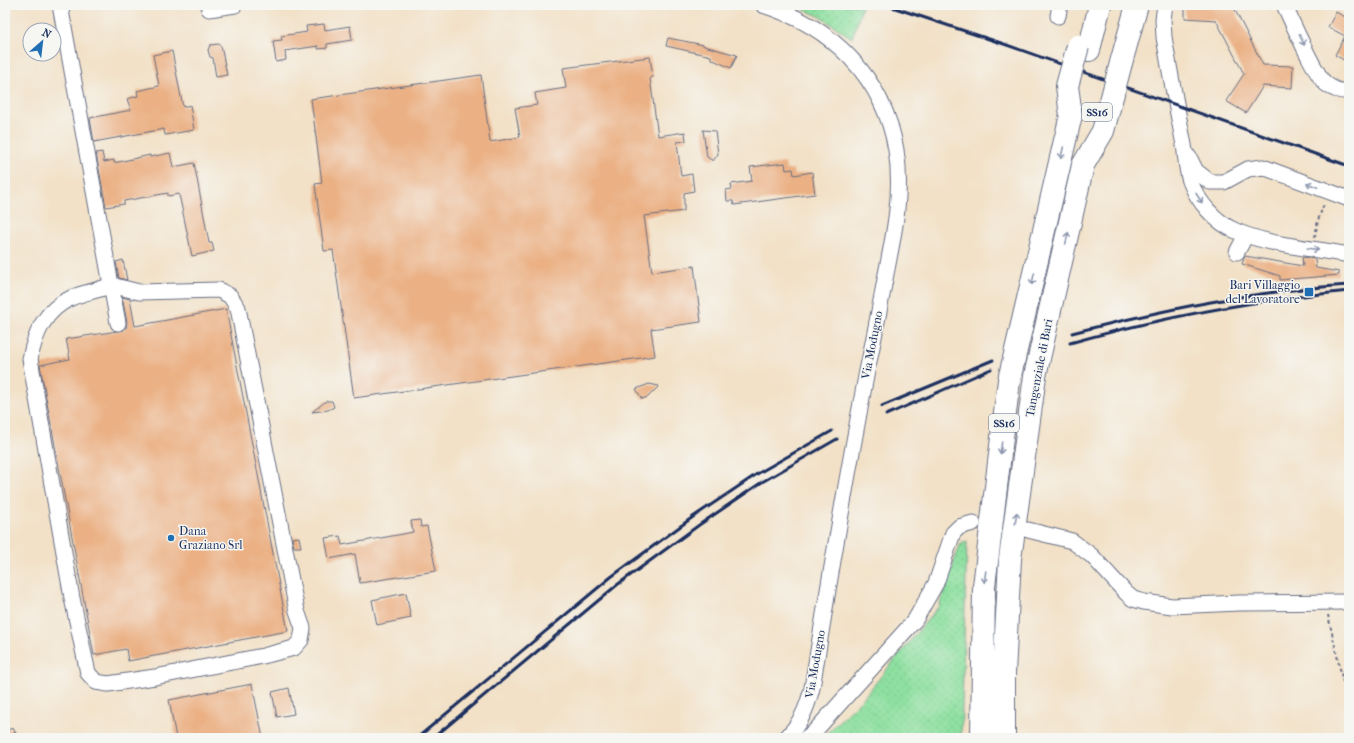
<svg xmlns="http://www.w3.org/2000/svg" width="1354" height="743" viewBox="0 0 1354 743" font-family="'IM FELL French Canon',serif">
	<style>
		.grass { fill: url(#grass-dots); stroke: #54887f }
		.building { fill: #ebb185 }
		.lines { fill: none; stroke-linecap: round; stroke-linejoin: round }
		.minor-casing { stroke: #666d83; stroke-width: 17 }
		.highway-casing { stroke: #666d83; stroke-width: 24 }
		.path { stroke: #666d83; stroke-width: 2; stroke-dasharray: 3 3; stroke-linecap: butt }
		.minor { stroke: #fff; stroke-width: 15 }
		.highway { stroke: #fff; stroke-width: 22 }
		.rail { stroke: #1b2f5e; stroke-width: 3 }
		.highway-bridge-casing { stroke: #666d83; stroke-width: 24; stroke-linecap: butt }
		.highway-bridge { stroke: #fff; stroke-width: 22 }
		.oneway { stroke: #8d97ae }
		.poi-dot { fill: #1f6fb2; stroke: #f6f6f2; stroke-width: 1.5 }
		.labels { text-anchor: middle; stroke-width: 3; stroke-linejoin: round; paint-order: stroke }
		.shield { fill: #f6f6f2; stroke: #5d6b8a; stroke-width: 1 }
		.shield-label { font-size: 11px; font-weight: bold; fill: #1b2f5e }
		.poi-label { font-size: 12px; fill: #1b2f5e; stroke: #f6f6f2; text-anchor: end }
		.street-label { font-size: 12px; fill: #1b2f5e; stroke: #f6f6f2 }
	</style>
	<defs>
		<pattern id="grass-dots" width="8" height="8" patternUnits="userSpaceOnUse"><rect width="8" height="8" fill="#8ee0a0"/><path d="M2 2h.1M6 6h.1" fill="none" stroke="#7ac08c" stroke-width="1.8" stroke-linecap="round"/></pattern>
	</defs>
	<rect width="100%" height="100%" fill="#f6f6f2"/>
	<filter id="ink" filterUnits="userSpaceOnUse"><feTurbulence type="fractalNoise" baseFrequency=".025" numOctaves="2"/><feDisplacementMap in="SourceGraphic" scale="8" xChannelSelector="R" yChannelSelector="G"/><feConvolveMatrix kernelMatrix="1 2 1 2 8 2 1 2 1" color-interpolation-filters="sRGB"/></filter>
	<filter id="wash" filterUnits="userSpaceOnUse"><feTurbulence type="fractalNoise" baseFrequency=".012" numOctaves="4" result="noise"/><feDisplacementMap in="SourceGraphic" scale="16" xChannelSelector="R" yChannelSelector="G"/><feGaussianBlur stdDeviation="0.9" result="paint"/><feColorMatrix in="noise" values="0 0 0 0 0 0 0 0 0 0 0 0 0 0 0 0 0 1.4 0 .05"/><feComposite in="paint" operator="in"/></filter>
	<g filter="url(#wash)">
		<rect width="100%" height="100%" fill="#f2e1c7"/>
		<g class="grass">
			<polygon points="793,5 855,5 862,7 852,38 819,16"/>
			<polygon points="967,541 961,738 822,738 864,697 939,606 960,545"/>
		</g>
		<g id="blocks">
			<g class="building">
				<polygon points="1185,5 1238,5 1235,10 1263,65 1293,66 1292,88 1263,86 1246,113 1226,101 1244,74 1216,20 1185,18"/>
				<polygon points="1336,12 1349,19 1349,63 1335,55 1345,36 1328,27"/>
				<polygon points="324,24 325,30 350,26 352,40 327,44 327,48 318,49 318,46 285,51 286,60 276,62 273,41 282,40 281,36 307,32 306,26"/>
				<polygon points="668,38 704,45 704,46 737,55 731,68 711,59 711,56 666,46"/>
				<polygon points="218,44 221,46 227,75 216,77 213,58 210,57 208,50 210,45"/>
				<polygon points="172,51 183,107 190,105 194,130 165,135 164,129 94,142 90,118 131,110 127,99 138,96 137,91 159,86 153,55"/>
				<polygon points="650,57 653,77 650,78 658,136 685,132 686,141 677,142 681,176 692,174 694,191 684,193 684,211 644,216 652,272 694,266 701,322 651,329 655,356 354,398 333,250 324,251 315,184 322,183 311,99 481,75 490,142 520,137 515,108 537,105 535,93 566,88 563,68"/>
				<polygon points="703,130 715,131 718,154 713,161 707,157"/>
				<polygon points="102,152 104,162 114,160 114,163 150,155 150,157 170,153 173,167 194,163 209,243 212,243 214,251 192,256 179,194 168,196 168,193 124,201 124,204 106,207 96,153"/>
				<polygon points="785,163 786,170 793,169 794,175 812,172 815,194 734,205 733,201 727,201 726,190 732,189 731,184 752,181 750,167"/>
				<polygon points="1245,256 1303,266 1302,257 1315,259 1316,268 1339,272 1339,275 1280,280 1280,276 1242,264"/>
				<polygon points="123,260 127,280 119,278 116,262"/>
				<polygon points="122,297 130,299 135,326 226,309 288,631 128,661 126,649 94,655 40,365 70,359 66,339 124,330 126,328 127,322"/>
				<polygon points="649,384 659,386 648,397 642,399 636,389"/>
				<polygon points="326,401 332,401 334,407 328,410 312,412"/>
				<polygon points="420,520 421,527 427,526 436,571 360,583 355,554 329,559 325,538 340,536 342,545 403,534 413,532 411,521"/>
				<polygon points="299,537 301,547 294,547 292,538"/>
				<polygon points="406,593 411,618 377,625 372,600"/>
				<polygon points="252,684 263,738 176,738 169,700"/>
				<polygon points="289,688 294,714 277,717 272,692"/>
				<polygon points="13,728 18,738 5,738 5,731"/>
			</g>
		</g>
	</g>
	<g filter="url(#ink)">
		<use href="#blocks" fill-opacity="0" stroke="#666d83" stroke-width="1"/>
		<g class="lines">
			<g class="minor-casing">
				<g id="minor">
					<polyline points="60,5 118,323"/>
					<polyline points="209,5 209,9 235,5"/>
					<path d="M 763,5 C 832,26 884,78 896,150 C 903,192 894,234 886,274 C 880,306 874,339 867,371 C 847,476 829,582 812,688 C 807,708 801,723 786,738"/>
					<path d="M 1165,5 L 1163,19 L 1164,37 C 1170,73 1177,109 1184,145 C 1186,157 1186,169 1190,181 C 1198,202 1215,222 1236,231 C 1271,246 1312,248 1349,255"/>
					<path d="M 1284,5 C 1292,21 1315,75 1326,84 C 1334,90 1340,92 1349,91"/>
					<polyline points="1058,16 1060,5"/>
					<polyline points="1189,157 1196,171 1210,182 1224,182 1248,169 1263,167 1349,199"/>
					<polyline points="1237,252 1246,235"/>
					<path d="M 111,285 L 139,292 L 219,290 L 230,296 L 238,308 L 285,549 L 297,611 L 303,628 L 301,640 L 294,648 L 263,656 L 155,677 L 108,684 L 96,682 L 88,673 L 72,598 L 30,359 C 35,333 45,310 71,298 C 84,292 98,291 111,285 Z"/>
					<polyline points="1028,530 1072,541 1092,556 1126,593 1133,599 1144,602 1172,606 1239,603 1349,602"/>
					<polyline points="806,738 814,732 915,620 936,583 953,533 959,527 973,523"/>
				</g>
			</g>
			<g class="highway-casing">
				<g id="highway">
					<polyline points="1089,50 1100,5"/>
					<polyline points="1121,63 1137,5"/>
					<polyline points="982,738 984,586 1009,380 1071,115"/>
					<polyline points="1004,738 1004,673 1010,559 1035,376 1083,165"/>
				</g>
			</g>
			<g class="path">
				<polyline points="1315,237 1318,220 1324,204"/>
				<polyline points="1328,615 1349,709"/>
			</g>
			<use href="#minor" class="minor"/>
			<use href="#highway" class="highway"/>
			<g class="rail">
				<polyline points="886,5 1004,44 1349,166"/>
				<path d="M 1072,333 C 1166,309 1252,291 1349,285"/>
				<path d="M 1070,343 C 1162,317 1254,300 1349,291"/>
				<polyline points="882,406 993,360"/>
				<polyline points="886,415 991,369"/>
				<polyline points="417,738 611,577 693,517 757,474 832,431"/>
				<polyline points="433,738 617,585 699,525 762,482 837,439"/>
			</g>
			<g class="highway-bridge-casing">
				<g id="highway-bridge">
					<polyline points="1071,115 1067,86 1078,46"/>
					<polyline points="1083,165 1103,131 1121,63"/>
				</g>
			</g>
			<use href="#highway-bridge" class="highway-bridge"/>
		</g>
		<defs><path id="oneway-shaft" d="M-6 0H5M1.5-3L5.5 0L1.5 3" fill="none" stroke-width="1.6" stroke-linecap="round" stroke-linejoin="round"/></defs>
		<g class="oneway">
			<use href="#oneway-shaft" transform="translate(1302 40) rotate(64)"/>
			<use href="#oneway-shaft" transform="translate(1062 153) rotate(103)"/>
			<use href="#oneway-shaft" transform="translate(1312 185) rotate(-159)"/>
			<use href="#oneway-shaft" transform="translate(1199 198) rotate(57)"/>
			<use href="#oneway-shaft" transform="translate(1067 238) rotate(-77)"/>
			<use href="#oneway-shaft" transform="translate(1313 249) rotate(10)"/>
			<use href="#oneway-shaft" transform="translate(1033 279) rotate(103)"/>
			<use href="#oneway-shaft" transform="translate(1001 448) rotate(97)"/>
			<use href="#oneway-shaft" transform="translate(1016 518) rotate(-82)"/>
			<use href="#oneway-shaft" transform="translate(985 577) rotate(97)"/>
		</g>
	</g>
	<g class="poi-dot">
		<rect x="1304" y="287" width="10" height="10" rx="2"/>
		<circle cx="171" cy="538" r="4"/>
	</g>
	<g class="labels">
		<g class="shield">
			<rect x="1082" y="103" width="30" height="18" rx="3"/>
			<rect x="989" y="414" width="30" height="18" rx="3"/>
		</g>
		<g class="shield-label">
			<text x="1097" y="116">SS16</text>
			<text x="1004" y="427">SS16</text>
		</g>
		<g class="poi-label">
			<text x="1300" y="289">Bari Villaggio<tspan x="1300" dy="14">del Lavoratore</tspan></text>
			<text x="179" y="535" text-anchor="start">Dana<tspan x="179" dy="14">Graziano Srl</tspan></text>
		</g>
		<g class="street-label">
			<text transform="translate(872 345) rotate(-79)" y="4">Via Modugno</text>
			<text transform="translate(1039 368) rotate(-79)" y="4">Tangenziale di Bari</text>
			<text transform="translate(815 664) rotate(-80)" y="4">Via Modugno</text>
		</g>
	</g>
	<rect width="1354" height="743" fill="none" stroke="#f6f6f2" stroke-width="20"/>
	<g transform="translate(42 42) rotate(28)"><circle r="19" fill="#f6f6f2" stroke="#9ea6b7"/>
	<path d="M0-3L7 15L0 10L-7 15Z" fill="#1f6fb2"/>
	<text y="-6" font-size="11" font-weight="bold" text-anchor="middle" fill="#1b2f5e">N</text>
	</g>
</svg>
